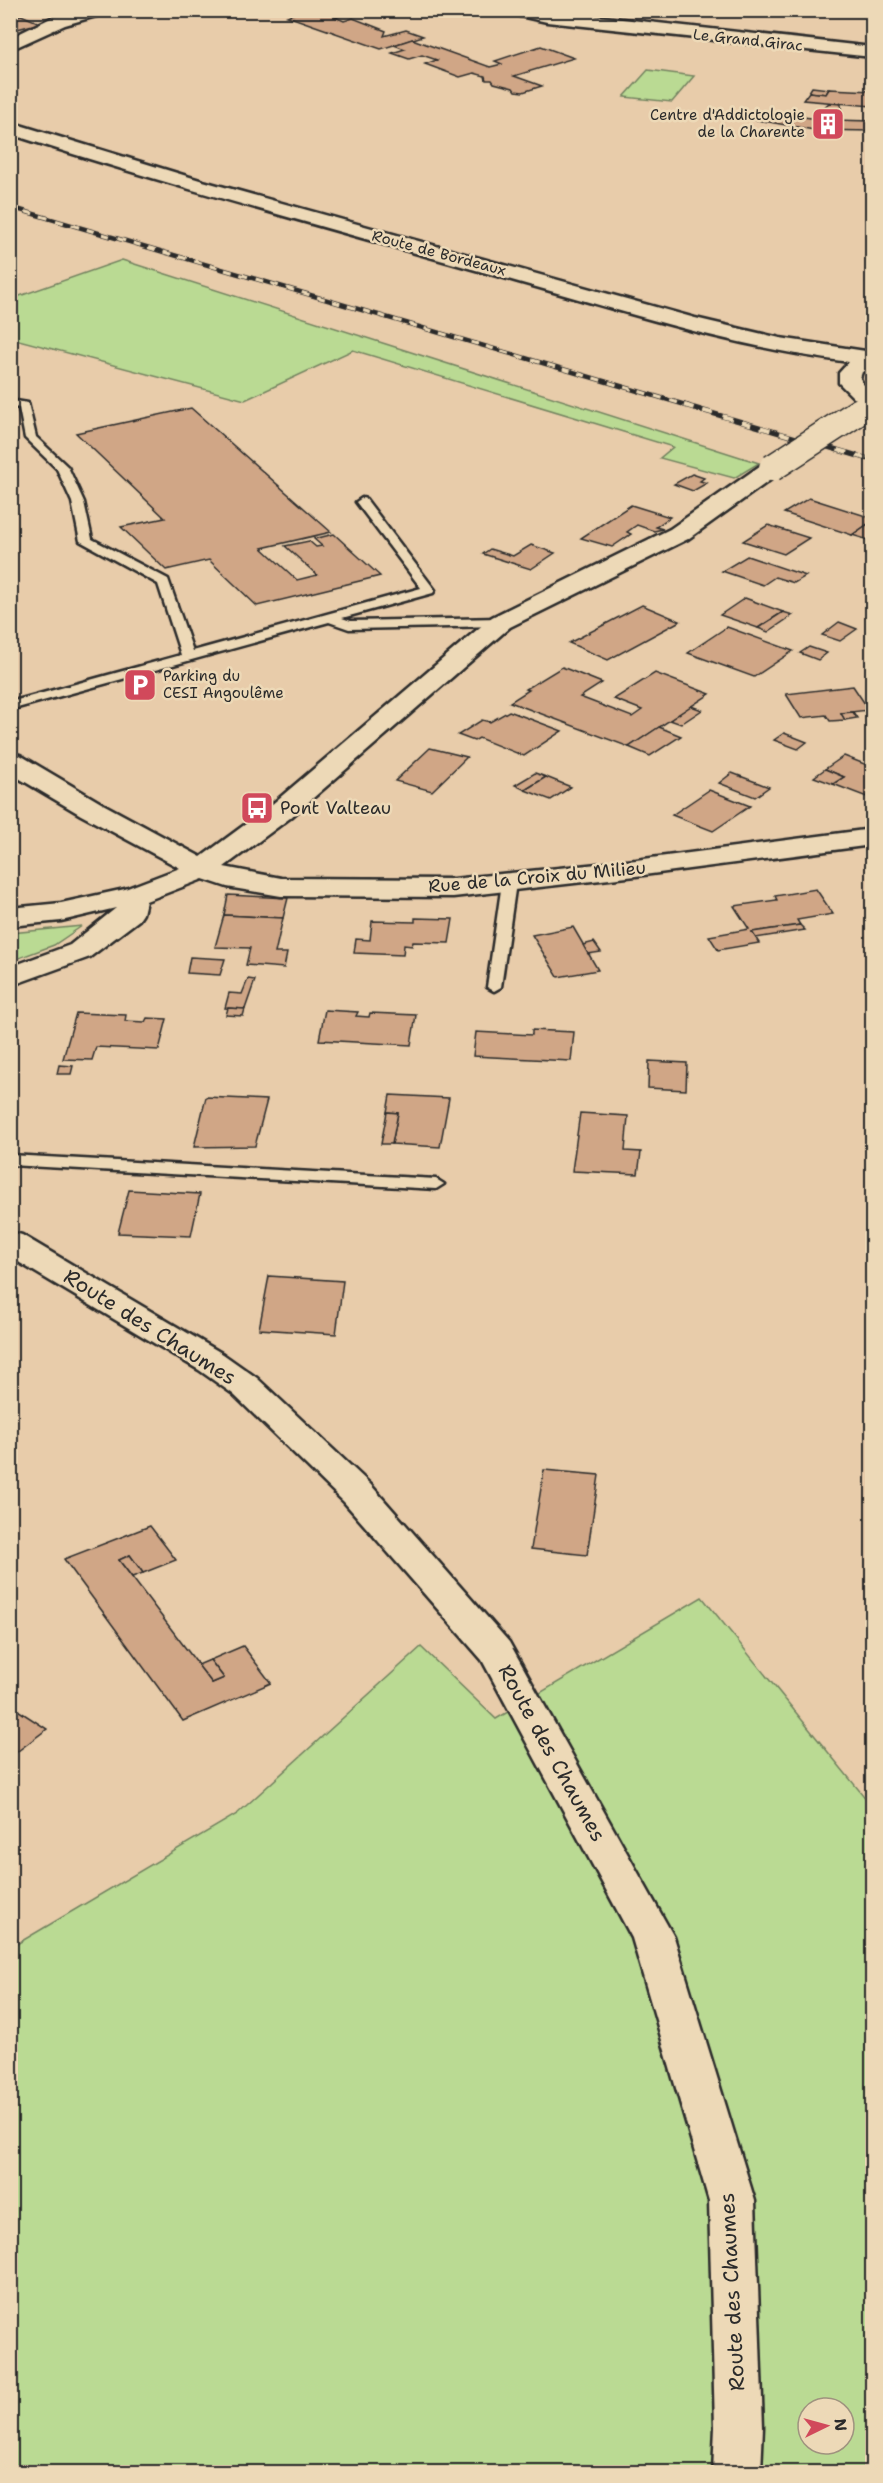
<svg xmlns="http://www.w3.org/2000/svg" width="883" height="2483" viewBox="0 0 883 2483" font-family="'Shantell Sans',sans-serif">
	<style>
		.green { fill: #bada93; stroke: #72825f; stroke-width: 1.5; fill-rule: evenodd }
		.building { fill: #d0a686; stroke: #2b2b2b; stroke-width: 1.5 }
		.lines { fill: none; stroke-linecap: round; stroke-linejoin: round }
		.lane-casing { stroke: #2b2b2b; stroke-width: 5 }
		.street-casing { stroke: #2b2b2b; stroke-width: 5 }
		.secondary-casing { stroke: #2b2b2b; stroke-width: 5 }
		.lane { fill: #edd9b7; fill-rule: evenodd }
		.street { fill: #edd9b7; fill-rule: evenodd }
		.secondary { fill: #edd9b7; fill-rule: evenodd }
		.rail-far1-casing { stroke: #2b2b2b; stroke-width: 4.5 }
		.rail-casing { stroke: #2b2b2b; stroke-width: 5 }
		.rail-far1 { stroke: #edd9b7; stroke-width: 3; stroke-dasharray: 8; stroke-linecap: butt }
		.rail { stroke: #edd9b7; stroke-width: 4; stroke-dasharray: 10; stroke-linecap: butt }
		.street-bridge-casing { stroke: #2b2b2b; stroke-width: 29; stroke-linecap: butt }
		.street-bridge { stroke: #edd9b7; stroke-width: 26 }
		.labels { text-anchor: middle; stroke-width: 5; stroke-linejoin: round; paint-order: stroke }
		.far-street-label { font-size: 15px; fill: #2b2b2b; stroke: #edd9b7 }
		.far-poi-label { font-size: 15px; fill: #2b2b2b; stroke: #edd9b7; text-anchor: end }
		.poi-label { font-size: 18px; fill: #2b2b2b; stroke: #edd9b7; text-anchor: start }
		.street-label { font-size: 18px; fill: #2b2b2b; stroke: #edd9b7 }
		.near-street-label { font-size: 21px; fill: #2b2b2b; stroke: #edd9b7 }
	</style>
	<rect width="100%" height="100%" fill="#e8ccaa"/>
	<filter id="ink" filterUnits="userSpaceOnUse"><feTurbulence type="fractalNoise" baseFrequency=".0167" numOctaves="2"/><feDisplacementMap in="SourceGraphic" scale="12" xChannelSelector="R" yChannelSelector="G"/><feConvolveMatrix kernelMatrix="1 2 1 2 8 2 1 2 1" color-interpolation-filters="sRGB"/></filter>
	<g filter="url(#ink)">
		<g class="green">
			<polygon points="648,70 694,76 672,102 624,97"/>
			<polygon points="122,260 759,463 734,478 660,458 673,447 353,350 245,400 11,338 11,299"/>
			<polygon points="82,926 54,945 11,961 11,933"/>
			<path d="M 702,1597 L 867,1800 L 872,1802 L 872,2472 L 11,2472 L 10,1948 L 237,1814 L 421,1647 L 496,1719 ZM 808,2408 L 844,2408 L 844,2444 L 808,2444 Z"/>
		</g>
		<g class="building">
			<polygon points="304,10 330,10 343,15 335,17 344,21 353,18 386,31 384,36 406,30 423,36 381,49 287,16"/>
			<polygon points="21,15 40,23 10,31 10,18"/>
			<polygon points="412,39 490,67 502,64 495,61 541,46 574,58 514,76 542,86 523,92 515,91 513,88 494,83 492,80 486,80 485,76 474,73 460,77 425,64 437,60 422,55 409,59 392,53 405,49 394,45"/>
			<polygon points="812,87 829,89 826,94 809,92"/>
			<polygon points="829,89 872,91 872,106 803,100 809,92 826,94"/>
			<polygon points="829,103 841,104 842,121 832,120 829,112 820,111"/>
			<polygon points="755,111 811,118 820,111 829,112 832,120 872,121 872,131 814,130 746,118"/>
			<polygon points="191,408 331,532 262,548 297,580 317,575 285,546 309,541 316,547 322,546 314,539 334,534 380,576 257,606 209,560 166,570 121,527 165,518 76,433"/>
			<polygon points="692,474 704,478 700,481 707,483 693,491 674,484"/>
			<polygon points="809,498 872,518 872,521 852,535 784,513"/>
			<polygon points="631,505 670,517 656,527 663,529 654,531 637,525 627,532 631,534 612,547 581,538"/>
			<polygon points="872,521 872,541 852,535 871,522"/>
			<polygon points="768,525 809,538 784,554 743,541"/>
			<polygon points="531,545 555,553 531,569 483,554 490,549 513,556"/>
			<polygon points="747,556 806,576 794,583 775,577 763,585 722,571"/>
			<polygon points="745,598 783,612 758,628 720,615"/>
			<polygon points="642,605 680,621 608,660 569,643"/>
			<polygon points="783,612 793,615 768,632 758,628"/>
			<polygon points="839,622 857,629 840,641 822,635"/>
			<polygon points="727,627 793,651 754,677 688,653"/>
			<polygon points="809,647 827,653 818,660 800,653"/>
			<polygon points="562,667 602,683 580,697 632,717 642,710 614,699 655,673 710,694 629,747 510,702 529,690 526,689"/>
			<polygon points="853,686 869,710 841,713 845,720 830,721 826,715 801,718 786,694"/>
			<polygon points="691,706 702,710 681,724 670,720"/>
			<polygon points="509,711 562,731 524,756 479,738 474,741 458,735 482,720 490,722"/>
			<polygon points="853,712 857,718 845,720 841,713"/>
			<polygon points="659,727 681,736 650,756 629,747"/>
			<polygon points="784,733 807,742 798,749 774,740"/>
			<polygon points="430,748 467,757 432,791 395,781"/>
			<polygon points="844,756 872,767 872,799 833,784 844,777 825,769"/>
			<polygon points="825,769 844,777 833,784 814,777"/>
			<polygon points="535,773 546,777 525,790 515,785"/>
			<polygon points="732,773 769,787 755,797 719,783"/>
			<polygon points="546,777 571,787 551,800 525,790"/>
			<polygon points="709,790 750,806 713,831 672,815"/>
			<polygon points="816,889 833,914 797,920 800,925 752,932 759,943 718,950 709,936 749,929 734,906 777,900 775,896"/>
			<polygon points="228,895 288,898 283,918 224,915"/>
			<polygon points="224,915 283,918 275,953 287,953 284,968 246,965 250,948 215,947"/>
			<polygon points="415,918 453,919 449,943 413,942 412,946 404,945 403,955 354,953 356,939 370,940 372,921 415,922"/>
			<polygon points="800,925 805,930 756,938 752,932"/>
			<polygon points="573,927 598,970 558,977 532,935"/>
			<polygon points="594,942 601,952 588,954 583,945"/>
			<polygon points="190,957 225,959 220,975 187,973"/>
			<polygon points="248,979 255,980 245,1009 225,1008 229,993 242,994"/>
			<polygon points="228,1008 245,1009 243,1016 226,1015"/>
			<polygon points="325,1010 358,1012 356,1016 369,1017 370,1013 416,1015 411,1045 319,1040"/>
			<polygon points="76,1013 126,1015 125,1021 145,1022 147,1018 167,1019 159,1050 96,1047 92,1060 63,1059"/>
			<polygon points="532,1030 574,1032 571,1061 473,1056 476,1032 532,1035"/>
			<polygon points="649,1061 687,1063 686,1090 648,1088"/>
			<polygon points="59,1065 73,1066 71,1074 57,1074"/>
			<polygon points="390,1095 449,1098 440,1147 392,1144 398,1113 387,1112"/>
			<polygon points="206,1097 267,1100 255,1146 194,1147"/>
			<polygon points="387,1112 398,1113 392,1144 381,1144"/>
			<polygon points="580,1113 628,1116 625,1151 641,1152 638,1174 572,1171"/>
			<polygon points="129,1190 200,1194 191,1236 118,1233"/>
			<polygon points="269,1276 343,1281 336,1334 259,1329"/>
			<polygon points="544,1470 599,1475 587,1555 531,1549"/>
			<polygon points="150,1526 176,1560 143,1573 130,1555 119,1560 212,1683 224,1678 210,1660 243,1646 271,1683 183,1721 64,1559"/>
			<polygon points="130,1555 143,1573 132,1577 119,1560"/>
			<polygon points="210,1660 224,1678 212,1683 198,1665"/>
			<polygon points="10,1705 47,1729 10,1757"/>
		</g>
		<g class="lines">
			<g class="lane-casing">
				<g id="lane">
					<polygon points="10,400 28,403 36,437 68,467 84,502 92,539 168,579 193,651 421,588 356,502 362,498 366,499 435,590 433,593 342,618 351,621 501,618 507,622 501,626 349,629 329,622 10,710 10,702 181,655 158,584 80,541 72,502 57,469 25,438 19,408 10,406"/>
					<polygon points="509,879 516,883 501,987 494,991 487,987 502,883"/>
					<polygon points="10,1155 436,1179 444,1184 436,1189 10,1165"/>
				</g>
			</g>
			<g class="street-casing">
				<g id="street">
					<polygon points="76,10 105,10 103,14 65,25 10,50 10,38 53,17"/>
					<polygon points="509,10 542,10 872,47 872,57 547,22 511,14"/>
					<polygon points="772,461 780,463 784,468 780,473 688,539 510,627 290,818 224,867 281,878 453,879 636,860 872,829 872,845 636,876 453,897 281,896 227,887 203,879 146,901 143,914 139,920 90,957 10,986 10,967 70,945 116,908 61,921 10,926 10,908 61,903 125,889 180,868 81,815 10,773 10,753 20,755 101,803 201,857 270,806 492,617 670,529 764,463"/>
					<polygon points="10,1232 22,1235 223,1354 257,1378 370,1484 509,1642 674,1937 755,2201 763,2427 761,2472 713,2472 715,2427 709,2201 632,1938 482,1660 344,1502 233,1394 199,1370 10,1257"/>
				</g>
			</g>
			<g class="secondary-casing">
				<path id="secondary" d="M 10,122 L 203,181 L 695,318 L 780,338 L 872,352 L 872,367 L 862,372 L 860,378 L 863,384 L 872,390 L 872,405 L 854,398 L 839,383 L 839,373 L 849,362 C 729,347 613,308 497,276 C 334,230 171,186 10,134 Z"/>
			</g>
			<use href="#lane" class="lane"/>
			<use href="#street" class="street"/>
			<use href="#secondary" class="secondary"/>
			<g class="rail-far1-casing">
				<polyline id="rail-far1" points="10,207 689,406"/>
			</g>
			<g class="rail-casing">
				<polyline id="rail" points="684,405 872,460"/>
			</g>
			<use href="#rail-far1" class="rail-far1"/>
			<use href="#rail" class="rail"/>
			<g class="street-bridge-casing">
				<polyline id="street-bridge" points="772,468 860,411"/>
			</g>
			<use href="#street-bridge" class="street-bridge"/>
		</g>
	</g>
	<defs>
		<g id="building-square" transform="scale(1.725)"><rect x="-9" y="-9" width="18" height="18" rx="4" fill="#d1495b" stroke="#edd9b7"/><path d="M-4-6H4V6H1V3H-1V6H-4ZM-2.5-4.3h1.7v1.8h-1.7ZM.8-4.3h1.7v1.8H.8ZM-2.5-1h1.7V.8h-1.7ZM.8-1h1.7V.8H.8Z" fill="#fff"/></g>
		<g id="parking-square" transform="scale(1.725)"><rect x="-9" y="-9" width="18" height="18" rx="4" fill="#d1495b" stroke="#edd9b7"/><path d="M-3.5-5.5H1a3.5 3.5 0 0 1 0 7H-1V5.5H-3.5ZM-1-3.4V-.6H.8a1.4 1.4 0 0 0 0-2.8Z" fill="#fff"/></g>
		<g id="bus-square" transform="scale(1.725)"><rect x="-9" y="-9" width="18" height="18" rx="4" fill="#d1495b" stroke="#edd9b7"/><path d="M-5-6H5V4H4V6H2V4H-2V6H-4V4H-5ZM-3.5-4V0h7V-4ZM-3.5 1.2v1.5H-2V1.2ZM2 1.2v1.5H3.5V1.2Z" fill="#fff"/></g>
	</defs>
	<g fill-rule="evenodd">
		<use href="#building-square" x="828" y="124"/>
		<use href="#parking-square" x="140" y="685"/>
		<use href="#bus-square" x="257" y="808"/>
	</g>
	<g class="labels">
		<g class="far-street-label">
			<text transform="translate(748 40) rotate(6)" y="5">Le Grand Girac</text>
			<text transform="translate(439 253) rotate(15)" y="5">Route de Bordeaux</text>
		</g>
		<g class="far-poi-label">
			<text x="805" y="120">Centre d'Addictologie<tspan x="805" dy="17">de la Charente</tspan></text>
			<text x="163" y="681" text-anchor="start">Parking du<tspan x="163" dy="17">CESI Angoulême</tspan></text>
		</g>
		<g class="poi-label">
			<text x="280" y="814">Pont Valteau</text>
		</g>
		<g class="street-label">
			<text transform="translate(537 877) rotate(-5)" y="6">Rue de la Croix du Milieu</text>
		</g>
		<g class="near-street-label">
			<text transform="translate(150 1327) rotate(32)" y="7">Route des Chaumes</text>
			<text transform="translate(552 1753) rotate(61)" y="7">Route des Chaumes</text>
			<text transform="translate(732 2292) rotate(-93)" y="7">Route des Chaumes</text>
		</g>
	</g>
	<rect width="883" height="2483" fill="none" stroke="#edd9b7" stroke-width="36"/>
	<rect x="18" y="18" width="847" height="2447" fill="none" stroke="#2b2b2b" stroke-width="2" filter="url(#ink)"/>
	<g transform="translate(826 2426) rotate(85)"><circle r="28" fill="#edd9b7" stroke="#9f937f" stroke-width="1.5"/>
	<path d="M0-4.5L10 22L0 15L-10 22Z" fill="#d1495b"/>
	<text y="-9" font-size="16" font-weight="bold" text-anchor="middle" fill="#2b2b2b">N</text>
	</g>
</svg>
